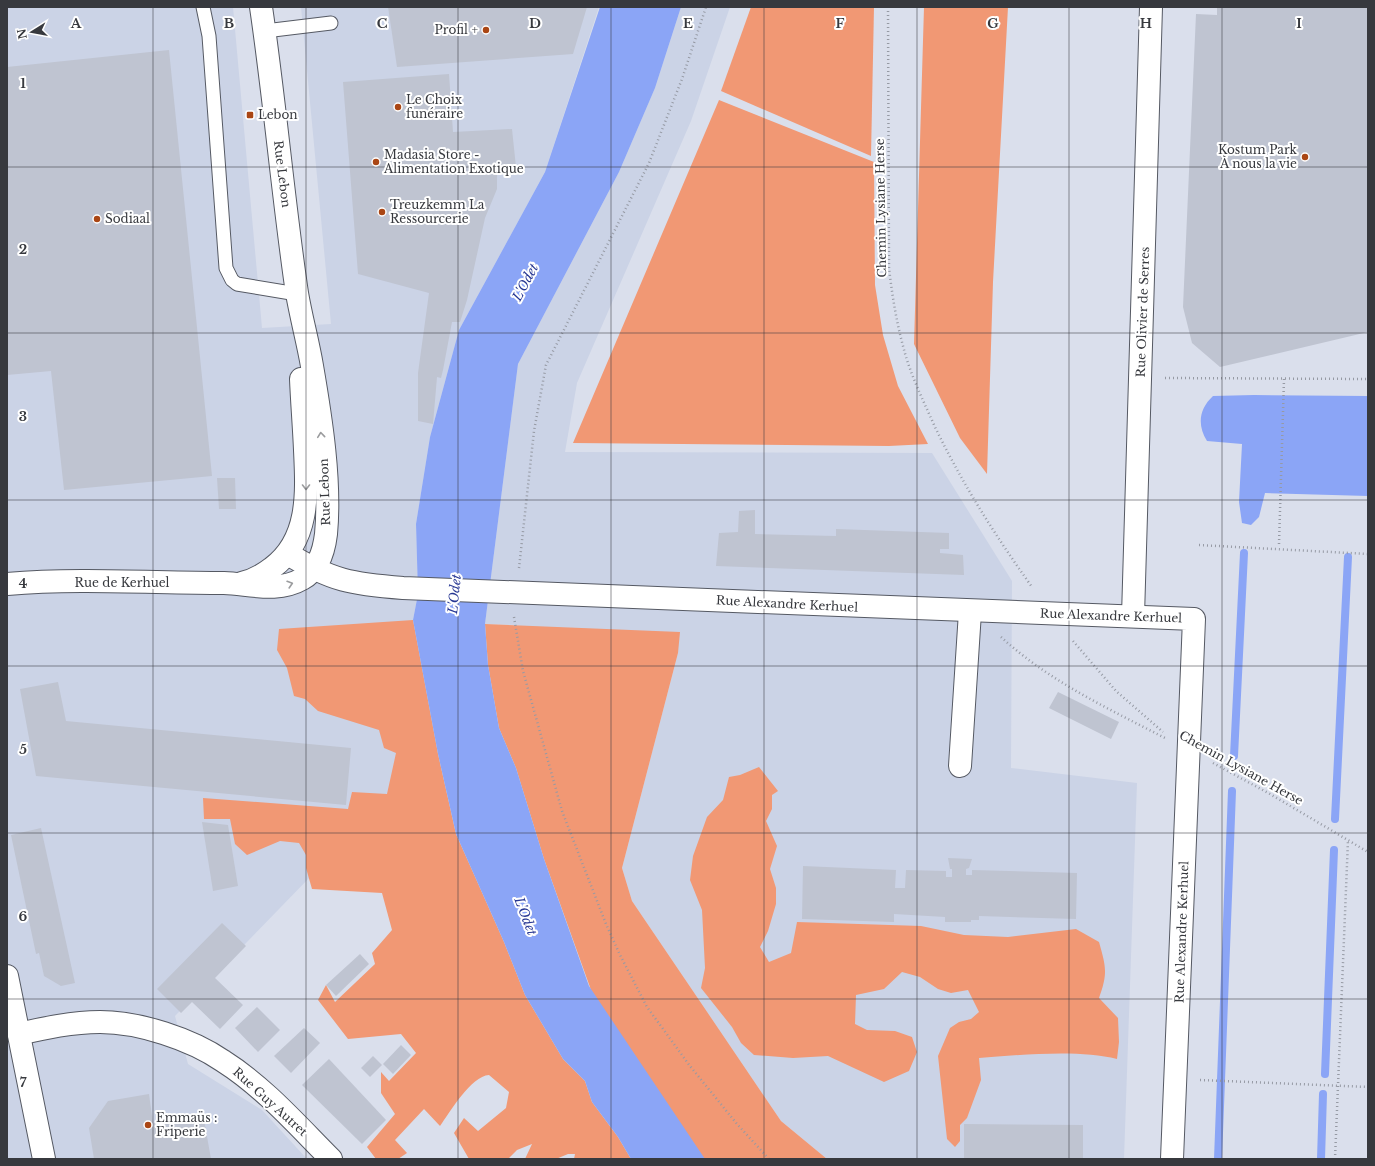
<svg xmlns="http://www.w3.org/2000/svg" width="1375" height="1166" viewBox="0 0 1375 1166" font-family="'Libre Baskerville',serif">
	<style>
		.built { fill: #cbd3e6 }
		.green { fill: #f19874 }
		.water { fill: #8ba5f6 }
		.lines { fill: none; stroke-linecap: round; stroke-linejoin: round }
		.stream { stroke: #8ba5f6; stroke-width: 8 }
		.building { fill: #bfc4d1 }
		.lane-casing { stroke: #555963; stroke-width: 15 }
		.street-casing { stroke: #555963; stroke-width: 24 }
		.path { stroke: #969aa4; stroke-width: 2.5; stroke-dasharray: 1 3; stroke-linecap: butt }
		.lane { stroke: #fff; stroke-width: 13 }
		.street { stroke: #fff; stroke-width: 22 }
		.oneway { stroke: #9b9c9e }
		.grid { fill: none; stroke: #37393e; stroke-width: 1; stroke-opacity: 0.55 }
		.poi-dot { fill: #aa4614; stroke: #fff; stroke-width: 1.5 }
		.labels { text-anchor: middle; stroke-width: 4; stroke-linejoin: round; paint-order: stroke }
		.poi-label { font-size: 12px; fill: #37393e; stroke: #fff; text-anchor: start }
		.street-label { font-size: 12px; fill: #37393e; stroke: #fff }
		.water-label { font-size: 13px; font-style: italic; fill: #273793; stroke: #fff }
		.grid-label { font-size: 13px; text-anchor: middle; font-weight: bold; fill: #37393e; stroke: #fff; stroke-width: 4; stroke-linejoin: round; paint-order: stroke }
	</style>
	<rect width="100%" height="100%" fill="#dadfec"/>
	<g class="built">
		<polygon points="7,7 233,7 262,328 331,324 301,7 599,7 545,172 459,330 430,437 416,524 418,594 413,620 438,754 414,770 175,1016 188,1064 262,1110 307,1159 7,1159"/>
		<polygon points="681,7 730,7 691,121 577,383 565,452 932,453 1012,581 1011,768 1137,783 1124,1159 827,1159 781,1121 632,901 622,868 678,653 515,625 485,624 518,364 619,172 655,88"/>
	</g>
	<g class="green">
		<polygon points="751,7 874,7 871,156 721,91"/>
		<polygon points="924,7 1008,7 993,282 987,474 960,438 914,344"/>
		<polygon points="719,100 874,162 875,285 883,335 898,386 928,444 889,446 573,443"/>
		<path d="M 413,620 L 438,754 L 456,834 L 504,942 L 525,995 L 563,1059 L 585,1081 L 592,1102 L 618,1137 L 631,1159 L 574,1159 L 575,1154 L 568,1154 L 556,1159 L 525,1159 L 532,1144 L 517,1150 L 508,1159 L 469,1159 L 454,1133 L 464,1118 L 478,1131 L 506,1108 L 509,1092 L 489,1075 C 471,1076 450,1112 440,1126 L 424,1109 L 395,1140 L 407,1153 L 398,1159 L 376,1159 L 367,1147 L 395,1114 L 381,1093 L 381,1072 L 389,1081 L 416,1053 L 401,1034 L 348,1039 L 318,1000 L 326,985 L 335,1002 L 375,964 L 372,953 L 392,930 L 382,893 L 312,889 L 306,868 L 306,855 L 299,843 L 280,841 L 247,855 L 235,844 L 230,819 L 204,819 L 203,798 L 348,809 L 352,792 L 387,794 L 396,753 L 384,748 L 379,730 L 318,711 L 305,699 L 294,696 L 287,668 L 277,650 L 279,629 Z"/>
		<polygon points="485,624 680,632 678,653 622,868 632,901 781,1121 827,1159 703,1159 670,1112 591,990 544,859 516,768 499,728 488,665"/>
		<path d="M 759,767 L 778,791 L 772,795 L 772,809 L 766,821 L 777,846 L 770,869 L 776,888 L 776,904 L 768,931 L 760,947 L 769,962 L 791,953 L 797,922 L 921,926 L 964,935 L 1008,937 L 1076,929 L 1099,942 C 1106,967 1108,973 1099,998 L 1118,1018 L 1119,1042 L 1117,1059 C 1079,1049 1019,1055 979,1058 L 981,1080 L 967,1118 L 960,1125 L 960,1141 L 955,1147 L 947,1139 L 938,1056 L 950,1028 L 959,1022 L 971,1019 L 979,1012 L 968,990 L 951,993 L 938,989 L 920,977 L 902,972 L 884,989 L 856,995 L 855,1024 L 867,1030 L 895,1031 L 912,1037 L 917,1052 L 909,1071 L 884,1082 L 828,1056 L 793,1058 L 754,1055 L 741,1043 L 732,1027 L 701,988 L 705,968 L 702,910 L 690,880 L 693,856 L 707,817 L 723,800 L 729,777 L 740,775 Z"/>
	</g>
	<g class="water">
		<polygon points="600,7 681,7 655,88 619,172 518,364 485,624 488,665 499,728 516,768 544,859 589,986 705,1159 631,1159 618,1137 592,1102 585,1081 563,1059 525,995 504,942 456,834 438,754 413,620 418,594 416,524 430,437 459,330 545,172"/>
		<path d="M 1254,395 L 1368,396 L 1368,496 L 1265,493 L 1259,517 L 1251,525 L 1242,523 L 1239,502 L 1242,444 L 1207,441 C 1197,425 1199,409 1213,396 Z"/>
	</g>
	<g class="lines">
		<g class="stream">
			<polyline points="1234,756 1244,553"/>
			<polyline points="1335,819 1348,557"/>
			<polyline points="1325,1074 1334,850"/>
			<polyline points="1218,1159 1232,791"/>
			<polyline points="1321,1159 1323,1094"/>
		</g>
	</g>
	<g class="building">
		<polygon points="388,7 587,7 573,54 397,67"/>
		<polygon points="1217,7 1368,7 1368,332 1220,367 1192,343 1183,307 1196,14 1217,15"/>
		<polygon points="169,50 212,476 64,490 51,371 7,375 7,67"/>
		<polygon points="449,74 453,132 512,129 516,167 497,171 497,189 485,218 467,300 460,322 452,322 443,370 441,378 437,377 433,424 418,421 418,373 429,293 358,274 343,82"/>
		<polygon points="217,478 235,478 236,509 219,509"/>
		<polygon points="755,510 755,534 836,536 836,529 949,533 949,549 940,549 940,553 963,555 964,575 716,566 719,533 738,532 739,511"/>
		<polygon points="58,682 66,721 351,748 346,805 36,776 20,689"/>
		<polygon points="1058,692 1119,722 1111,739 1049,708"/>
		<polygon points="202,822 228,825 238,886 213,891"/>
		<polygon points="41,828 75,983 61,986 44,976 39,953 36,954 11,835"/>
		<polygon points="948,858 972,859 969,868 966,869 966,875 972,875 972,870 1077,873 1076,919 979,916 979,920 971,920 971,922 945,922 945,917 894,914 894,922 802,919 803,866 896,870 895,888 905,888 906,870 946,871 946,877 952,877 952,869 950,869"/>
		<polygon points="222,923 246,946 215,978 243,1005 220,1029 192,1002 181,1013 157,989"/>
		<polygon points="360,954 369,964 336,996 326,985"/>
		<polygon points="257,1007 280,1030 258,1052 235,1028"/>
		<polygon points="304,1028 320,1043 291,1073 274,1056"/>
		<polygon points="401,1045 411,1055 393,1074 383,1064"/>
		<polygon points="373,1056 382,1065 370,1077 361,1068"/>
		<polygon points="329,1059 386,1120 362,1144 302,1085"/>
		<polygon points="149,1094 153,1123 203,1114 211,1159 94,1159 89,1128 108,1101"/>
		<polygon points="964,1124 1083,1125 1083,1159 964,1159"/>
	</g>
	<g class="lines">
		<g class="lane-casing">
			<g id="lane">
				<polyline points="203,7 209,36 226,268 232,280 237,284 297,294"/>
				<polyline points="265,31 331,23"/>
			</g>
		</g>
		<g class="street-casing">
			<g id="street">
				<path d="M 288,554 C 332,581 352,584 403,588 L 1194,619 L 1172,1159"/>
				<path d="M 242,583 C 254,580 263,575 272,568 C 310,540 307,492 305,450 C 304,426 302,403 301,379"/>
				<path d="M 7,584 C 79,578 152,583 224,583 C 250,584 278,593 302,579 C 318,570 324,551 326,534 C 331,482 321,418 312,366 C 308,342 301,317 297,293 C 283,198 275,102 261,7"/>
				<polyline points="1133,616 1151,7"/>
				<polyline points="960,766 970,612"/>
				<polyline points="7,976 44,1159"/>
				<path d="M 19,1034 C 45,1028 72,1022 100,1022 C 139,1022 191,1039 223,1061 C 264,1087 297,1125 331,1159"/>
			</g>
		</g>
		<g class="path">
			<path d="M 888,7 L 889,268 C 892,294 896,320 903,346 C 910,374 923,400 935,427 C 963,485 995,535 1032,587"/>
			<polyline points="1165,378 1368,379"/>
			<polyline points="1279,544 1284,379"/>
			<polyline points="1199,545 1368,554"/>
			<polyline points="519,568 534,431 546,365 649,163 682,79 706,7"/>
			<polyline points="514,617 523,671 562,811 606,924 620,955 647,1007 690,1066 737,1124 769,1159"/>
			<path d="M 1001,637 C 1049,681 1107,708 1165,738"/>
			<polyline points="1073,641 1116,691 1163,732"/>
			<polyline points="1213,763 1270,794 1368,852"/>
			<polyline points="1200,1080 1368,1087"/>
			<polyline points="1335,1159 1348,840"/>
		</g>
		<use href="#lane" class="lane"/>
		<use href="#street" class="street"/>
	</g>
	<defs><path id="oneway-chevron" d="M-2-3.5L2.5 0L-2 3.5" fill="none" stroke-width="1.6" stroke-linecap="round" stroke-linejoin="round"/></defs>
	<g class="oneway">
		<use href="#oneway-chevron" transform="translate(321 435) rotate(-96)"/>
		<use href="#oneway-chevron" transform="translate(306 487) rotate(90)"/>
		<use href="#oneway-chevron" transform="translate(290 584) rotate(-17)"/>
	</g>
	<path class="grid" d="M 153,7 L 153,1159M 306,7 L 306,1159M 458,7 L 458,1159M 611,7 L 611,1159M 764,7 L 764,1159M 917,7 L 917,1159M 1069,7 L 1069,1159M 1222,7 L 1222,1159M 7,167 L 1368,167M 7,333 L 1368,333M 7,500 L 1368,500M 7,666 L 1368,666M 7,833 L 1368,833M 7,999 L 1368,999"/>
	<g class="poi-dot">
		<circle cx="486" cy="30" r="4"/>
		<circle cx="398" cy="107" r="4"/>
		<rect x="246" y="111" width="8" height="8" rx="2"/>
		<circle cx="1305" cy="157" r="4"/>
		<circle cx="376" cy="162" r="4"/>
		<circle cx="382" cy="212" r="4"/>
		<circle cx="97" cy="219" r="4"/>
		<circle cx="148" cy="1125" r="4"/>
	</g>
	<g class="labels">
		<g class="poi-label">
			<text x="478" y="34" text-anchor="end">Profil +</text>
			<text x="406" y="104">Le Choix<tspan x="406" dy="14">funéraire</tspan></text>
			<text x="258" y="119">Lebon</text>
			<text x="1297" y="154" text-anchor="end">Kostum Park<tspan x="1297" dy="14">À nous la vie</tspan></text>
			<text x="384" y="159">Madasia Store -<tspan x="384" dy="14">Alimentation Exotique</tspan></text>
			<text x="390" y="209">Treuzkemm La<tspan x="390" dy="14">Ressourcerie</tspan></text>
			<text x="105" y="223">Sodiaal</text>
			<text x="156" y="1122">Emmaüs :<tspan x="156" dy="14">Friperie</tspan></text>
		</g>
		<g class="street-label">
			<text transform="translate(282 174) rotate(83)" y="4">Rue Lebon</text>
			<text transform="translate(881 208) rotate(-91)" y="4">Chemin Lysiane Herse</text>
			<text transform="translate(1143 312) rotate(-88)" y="4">Rue Olivier de Serres</text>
			<text transform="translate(325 492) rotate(-92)" y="4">Rue Lebon</text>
			<text x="122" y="587">Rue de Kerhuel</text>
			<text transform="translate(787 604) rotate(3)" y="4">Rue Alexandre Kerhuel</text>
			<text transform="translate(1111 616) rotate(2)" y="4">Rue Alexandre Kerhuel</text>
			<text transform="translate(1241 768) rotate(29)" y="4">Chemin Lysiane Herse</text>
			<text transform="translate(1182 932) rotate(-88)" y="4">Rue Alexandre Kerhuel</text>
			<text transform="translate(270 1102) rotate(42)" y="4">Rue Guy Autret</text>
		</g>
		<g class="water-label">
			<text transform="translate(525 282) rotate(-62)" y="5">L'Odet</text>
			<text transform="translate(454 594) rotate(-84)" y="5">L'Odet</text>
			<text transform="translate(526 916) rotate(69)" y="5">L'Odet</text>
		</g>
	</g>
	<g class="grid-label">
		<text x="76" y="28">A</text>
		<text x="229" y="28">B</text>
		<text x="382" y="28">C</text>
		<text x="535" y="28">D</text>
		<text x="688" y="28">E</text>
		<text x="840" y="28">F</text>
		<text x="993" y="28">G</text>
		<text x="1146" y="28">H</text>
		<text x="1299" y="28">I</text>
		<text x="23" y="88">1</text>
		<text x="23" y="254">2</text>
		<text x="23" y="421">3</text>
		<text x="23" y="588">4</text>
		<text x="23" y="754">5</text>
		<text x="23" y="921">6</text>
		<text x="23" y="1087">7</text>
	</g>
	<rect width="1375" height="1166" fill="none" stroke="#37393e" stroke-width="16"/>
	<g transform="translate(32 32) rotate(259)" stroke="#ffffff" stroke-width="3" paint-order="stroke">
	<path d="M0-3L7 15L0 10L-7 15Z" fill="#37393e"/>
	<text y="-6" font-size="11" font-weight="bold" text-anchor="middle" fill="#37393e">N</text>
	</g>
</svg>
